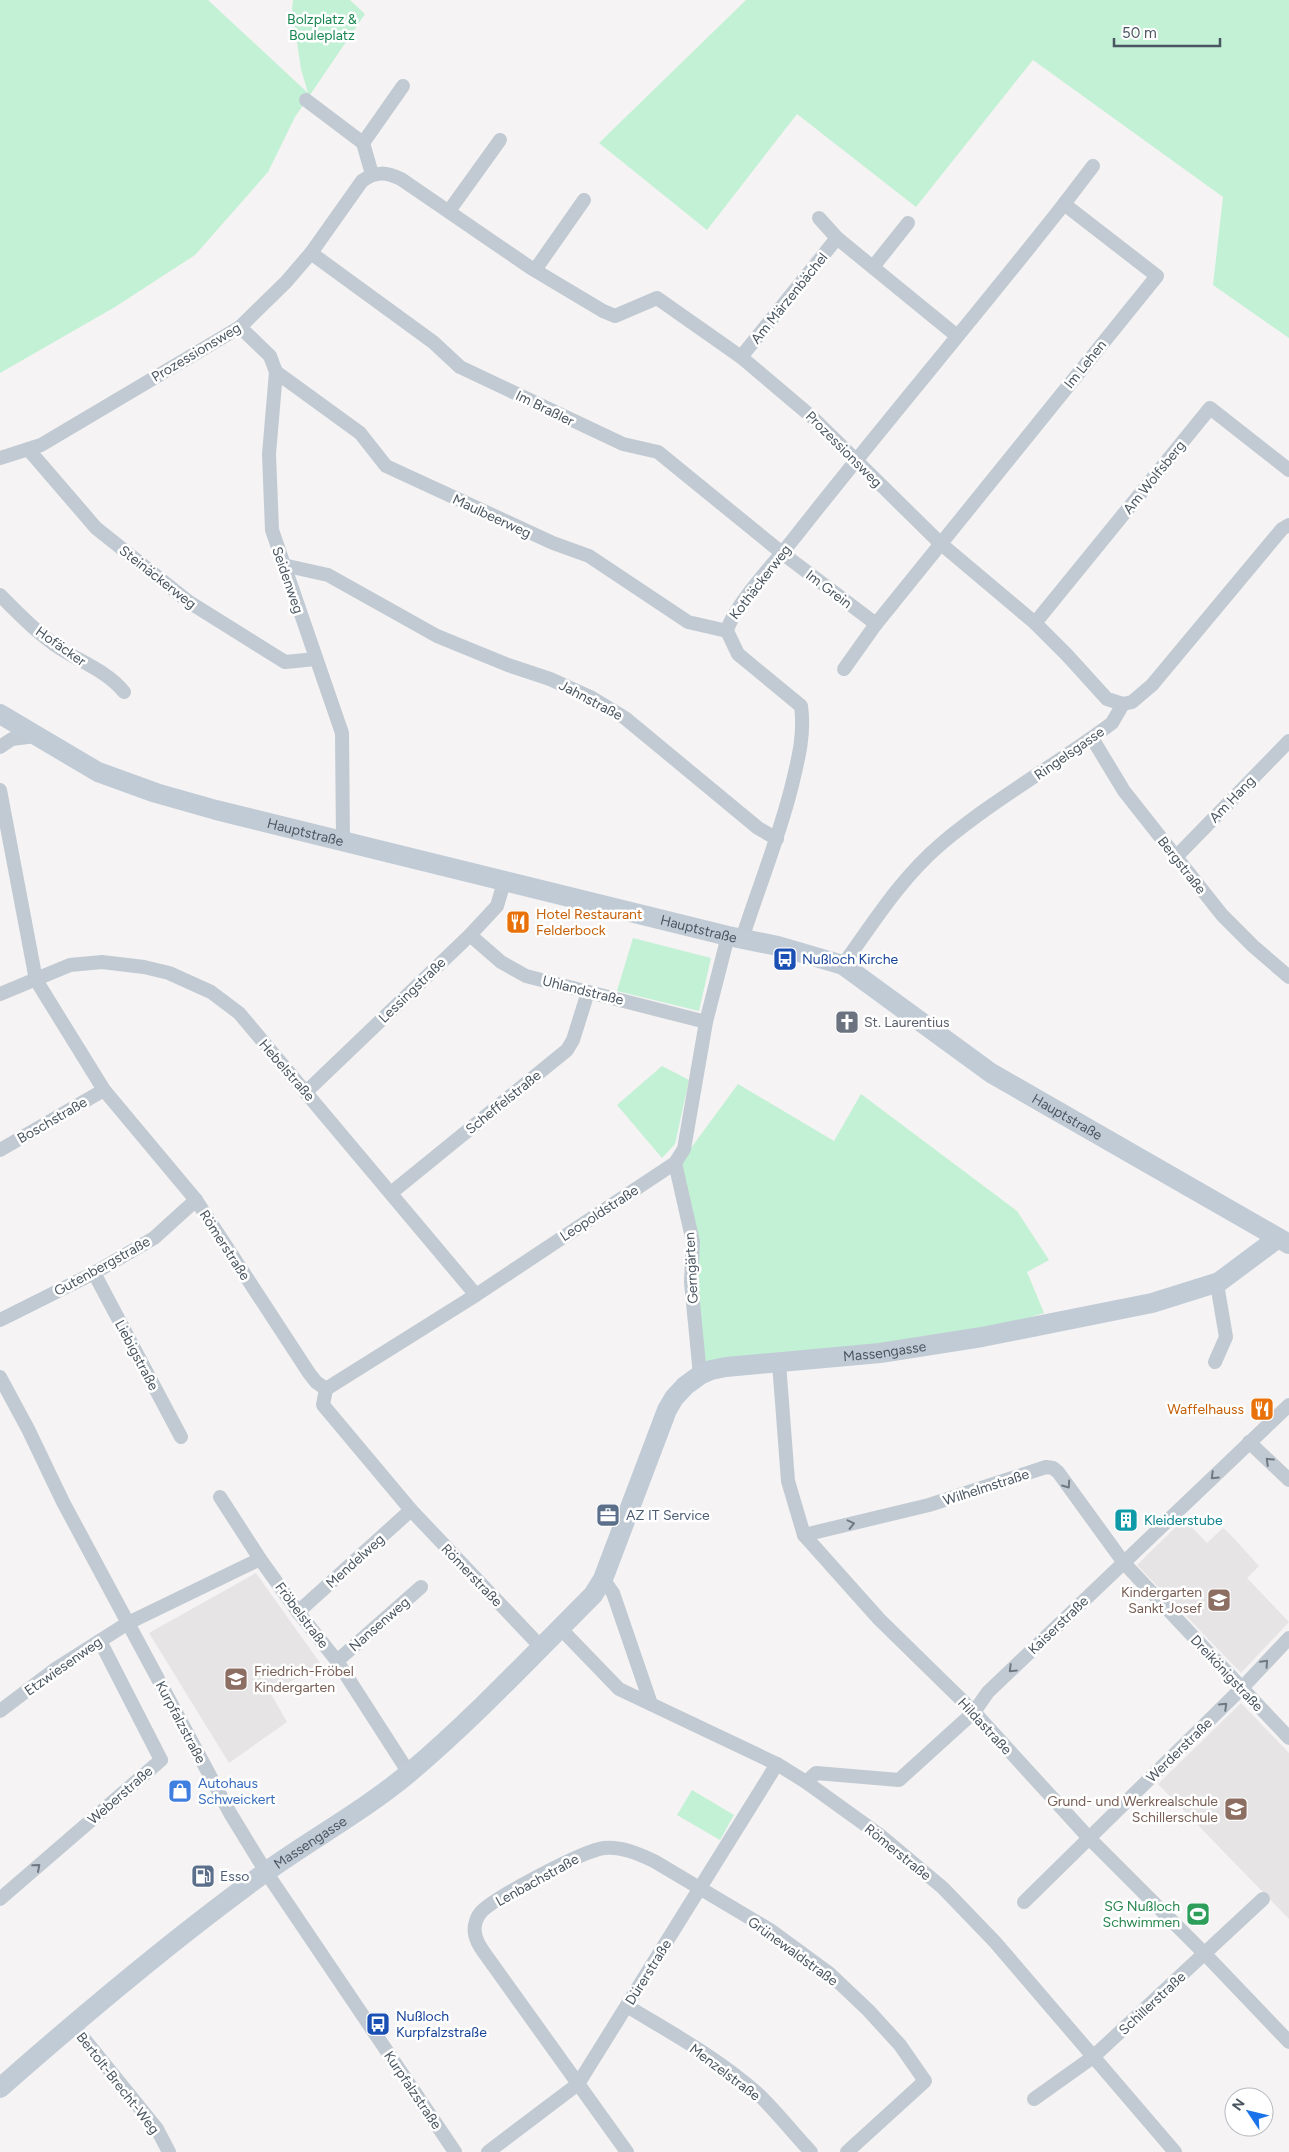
<svg xmlns="http://www.w3.org/2000/svg" width="1289" height="2152" viewBox="0 0 1289 2152" font-family="Figtree,sans-serif">
	<style>
		.education { fill: #e6e4e5 }
		.green { fill: #c3f1d5 }
		.lines { fill: none; stroke-linecap: round; stroke-linejoin: round }
		.minor { stroke: #c1cad2; stroke-width: 14 }
		.secondary { stroke: #c1cbd6; stroke-width: 20 }
		.oneway { stroke: #6e7983 }
		.labels { text-anchor: middle; stroke-width: 5; stroke-linejoin: round; paint-order: stroke }
		.park-label { font-size: 14px; fill: #17864f; stroke: #fff }
		.street-label { font-size: 14px; fill: #4a5661; stroke: #fff }
		.food-label { font-size: 14px; fill: #c56008; stroke: #fff; text-anchor: start }
		.transit-label { font-size: 14px; fill: #164399; stroke: #fff; text-anchor: start }
		.worship-label { font-size: 14px; fill: #5b616d; stroke: #fff; text-anchor: start }
		.service-label { font-size: 14px; fill: #4e5e75; stroke: #fff; text-anchor: start }
		.culture-label { font-size: 14px; fill: #0d838f; stroke: #fff; text-anchor: start }
		.education-label { font-size: 14px; fill: #785e54; stroke: #fff; text-anchor: end }
		.shop-label { font-size: 14px; fill: #366cbe; stroke: #fff; text-anchor: start }
		.leisure-label { font-size: 14px; fill: #27864d; stroke: #fff; text-anchor: end }
	</style>
	<rect width="100%" height="100%" fill="#f5f3f3"/>
	<g class="education">
		<polygon points="1184,1519 1207,1543 1223,1528 1230,1534 1259,1566 1247,1578 1289,1622 1241,1673 1137,1565"/>
		<polygon points="256,1573 320,1663 271,1694 287,1722 229,1763 149,1633"/>
		<polygon points="1241,1703 1289,1753 1289,1919 1158,1784"/>
	</g>
	<g class="green">
		<polygon points="0,0 208,0 308,93 301,69 292,9 293,0 350,0 365,14 295,117 268,172 195,255 115,307 0,373"/>
		<polygon points="746,0 1289,0 1289,338 1213,285 1223,197 1033,60 916,207 797,114 707,230 599,143"/>
		<polygon points="633,938 711,958 699,1011 617,991"/>
		<polygon points="662,1066 689,1080 675,1144 662,1158 617,1105"/>
		<path d="M 738,1084 L 834,1141 L 861,1094 L 1017,1211 L 1049,1260 L 1027,1272 L 1044,1313 C 935,1348 818,1352 705,1364 L 680,1163 Z"/>
		<polygon points="692,1790 734,1815 720,1840 677,1815"/>
	</g>
	<g class="lines">
		<g class="minor">
			<polyline points="306,100 363,143 372,174"/>
			<polyline points="363,143 403,86"/>
			<polyline points="1064,204 1093,166"/>
			<polyline points="449,211 500,140"/>
			<polyline points="819,218 837,238 957,336"/>
			<path d="M 311,253 L 433,342 L 460,367 L 623,444 L 658,452 L 782,553 L 876,624 L 1157,276 L 1064,204 C 976,316 883,425 795,537 C 778,559 733,606 727,631 L 738,654 L 801,706 C 805,735 798,760 791,789 C 778,840 758,889 742,939"/>
			<polyline points="873,267 908,223"/>
			<polyline points="535,270 584,200"/>
			<polyline points="240,327 270,356 276,372 269,454 272,530 342,733 343,841"/>
			<polyline points="741,357 837,238"/>
			<polyline points="276,372 360,433 386,466 553,543 589,556 688,622 727,631"/>
			<polyline points="28,449 96,528 189,602 285,662 316,659"/>
			<path d="M 0,458 L 41,445 L 240,327 L 286,282 L 311,253 L 362,181 C 376,171 386,172 401,179 L 531,268 L 603,311 L 615,316 L 657,298 L 741,357 L 812,417 L 940,543 L 1035,623 L 1067,655 L 1107,699 L 1123,704 L 1132,702 L 1152,685 L 1282,529 L 1289,525"/>
			<polyline points="283,565 328,575 437,636 508,665 550,679 592,698 625,718 758,828 777,839"/>
			<path d="M 0,595 C 19,614 38,634 61,649 C 83,663 108,672 124,692"/>
			<polyline points="1035,623 1210,408 1289,470"/>
			<polyline points="844,669 876,624"/>
			<polyline points="1092,738 1124,791 1222,915 1253,946 1289,977"/>
			<polyline points="0,747 12,739 35,736"/>
			<polyline points="0,790 36,980 104,1090 196,1200 309,1373 316,1382 326,1389"/>
			<polyline points="1176,857 1289,741"/>
			<polyline points="470,935 501,962 526,976 706,1022"/>
			<path d="M 843,965 C 873,923 901,878 941,844 C 994,799 1056,765 1112,723 L 1123,704"/>
			<polyline points="0,994 70,965 102,962 144,967 169,973 211,992 239,1013 476,1295"/>
			<polyline points="306,1092 470,935 497,906 505,879"/>
			<polyline points="0,1150 104,1090"/>
			<polyline points="675,1163 693,1242 691,1282 700,1375"/>
			<polyline points="391,1193 567,1050 573,1040 588,992"/>
			<polyline points="94,1273 181,1437"/>
			<polyline points="0,1320 94,1273 154,1238 196,1200"/>
			<polyline points="1215,1362 1226,1337 1218,1290 1219,1282"/>
			<polyline points="779,1363 788,1481 804,1535 879,1619 974,1712 1089,1838 1204,1953 1289,2042"/>
			<polyline points="0,1377 28,1429 63,1502 230,1813 266,1872 455,2152"/>
			<polyline points="326,1389 476,1295 675,1163 684,1149 706,1022 728,936"/>
			<polyline points="326,1389 323,1405 411,1510 541,1647"/>
			<polyline points="1249,1442 1289,1480"/>
			<polyline points="220,1497 260,1559"/>
			<polyline points="804,1535 929,1505 1046,1467 1053,1468 1058,1472 1124,1563 1289,1738"/>
			<polyline points="603,1579 613,1593 651,1704"/>
			<polyline points="298,1612 411,1510"/>
			<polyline points="560,1628 619,1689 777,1764 806,1782 881,1836 943,1888 995,1942 1175,2152"/>
			<polyline points="337,1661 421,1587"/>
			<polyline points="0,1711 54,1670 128,1623 260,1559 298,1612 337,1661 409,1773"/>
			<polyline points="806,1782 816,1773 899,1780 974,1712 988,1692 1289,1405"/>
			<polyline points="0,1899 161,1760 100,1641"/>
			<polyline points="1024,1902 1242,1688 1289,1638"/>
			<path d="M 627,2006 C 671,2033 718,2058 757,2093 C 776,2111 793,2133 811,2152"/>
			<polyline points="72,2024 157,2129 169,2152"/>
			<polyline points="1034,2099 1093,2057 1263,1899"/>
			<polyline points="488,2152 578,2084 777,1764"/>
			<path d="M 627,2152 L 493,1965 C 485,1953 472,1940 475,1925 C 476,1920 479,1914 482,1911 C 498,1896 582,1851 604,1848 C 621,1846 639,1854 654,1861 L 770,1930 L 830,1974 L 868,2010 L 900,2045 L 925,2081 L 847,2152"/>
		</g>
		<g class="secondary">
			<path id="s1" d="M 0,714 L 98,772 L 156,793 L 216,810 L 728,936 L 778,946 L 843,965 L 991,1073 L 1289,1244"/>
			<path id="s2" d="M 0,2088 C 83,2015 167,1944 256,1879 C 306,1842 361,1813 409,1773 C 474,1718 533,1655 593,1595 L 603,1579 L 667,1410 L 674,1398 L 685,1386 L 700,1375 L 711,1370 L 726,1367 L 880,1353 L 982,1337 L 1152,1303 L 1219,1282 L 1278,1238"/>
		</g>
	</g>
	<defs><path id="oneway-chevron" d="M-2-3.5L2.5 0L-2 3.5" fill="none" stroke-width="1.6" stroke-linecap="round" stroke-linejoin="round" transform="scale(1.25)"/></defs>
	<g class="oneway">
		<use href="#oneway-chevron" transform="translate(1269 1461) rotate(-136)"/>
		<use href="#oneway-chevron" transform="translate(1214 1476) rotate(136)"/>
		<use href="#oneway-chevron" transform="translate(1067 1485) rotate(55)"/>
		<use href="#oneway-chevron" transform="translate(851 1524) rotate(-13)"/>
		<use href="#oneway-chevron" transform="translate(1265 1663) rotate(-47)"/>
		<use href="#oneway-chevron" transform="translate(1012 1669) rotate(136)"/>
		<use href="#oneway-chevron" transform="translate(1224 1706) rotate(-44)"/>
		<use href="#oneway-chevron" transform="translate(37 1867) rotate(-41)"/>
	</g>
	<defs>
		<g id="restaurant-square" transform="scale(1.25)"><rect x="-9" y="-9" width="18" height="18" rx="4" fill="#e8710a" stroke="#fff"/><path d="M-5-6h1v4h1v-4h1v4h1v-4h1v5L-1.5 .5V6h-2V.5L-5-1ZM5-6V6H3V1.5H1.5Q1.5-4 5-6Z" fill="#fff"/></g>
		<g id="bus-square" transform="scale(1.25)"><rect x="-9" y="-9" width="18" height="18" rx="4" fill="#1a4fb4" stroke="#fff"/><path d="M-5-6H5V4H4V6H2V4H-2V6H-4V4H-5ZM-3.5-4V0h7V-4ZM-3.5 1.2v1.5H-2V1.2ZM2 1.2v1.5H3.5V1.2Z" fill="#fff"/></g>
		<g id="church-square" transform="scale(1.25)"><rect x="-9" y="-9" width="18" height="18" rx="4" fill="#6b7280" stroke="#fff"/><path d="M-1.2-6h2.4v3.5h3.3v2.4h-3.3V6h-2.4V-.1h-3.3v-2.4h3.3Z" fill="#fff"/></g>
		<g id="office-square" transform="scale(1.25)"><rect x="-9" y="-9" width="18" height="18" rx="4" fill="#5c6f8a" stroke="#fff"/><path d="M-6-3h4V-5.5h4V-3h4V5H-6ZM-1-4.5V-3h2v-1.5ZM-6 0V1H6V0Z" fill="#fff"/></g>
		<g id="building-square" transform="scale(1.25)"><rect x="-9" y="-9" width="18" height="18" rx="4" fill="#0f9aa8" stroke="#fff"/><path d="M-4-6H4V6H1V3H-1V6H-4ZM-2.5-4.3h1.7v1.8h-1.7ZM.8-4.3h1.7v1.8H.8ZM-2.5-1h1.7V.8h-1.7ZM.8-1h1.7V.8H.8Z" fill="#fff"/></g>
		<g id="school-square" transform="scale(1.25)"><rect x="-9" y="-9" width="18" height="18" rx="4" fill="#8d6e63" stroke="#fff"/><path d="M0-5L7-2L0 1L-7-2ZM-4 1L0 2.5L4 1V4Q0 6-4 4Z" fill="#fff"/></g>
		<g id="shop-square" transform="scale(1.25)"><rect x="-9" y="-9" width="18" height="18" rx="4" fill="#3f7fe0" stroke="#fff"/><path d="M-5-2.5h2.3a2.7 3.5 0 0 1 5.4 0H5L5.5 6h-11ZM-1.5-2.5h3a1.5 2.3 0 0 0-3 0Z" fill="#fff"/></g>
		<g id="fuel-square" transform="scale(1.25)"><rect x="-9" y="-9" width="18" height="18" rx="4" fill="#5c6f8a" stroke="#fff"/><path d="M-5.5-6h7V0h2V4h1.3V-2.5L3-4.5l.8-.8L6-3V5H2.5V1h-1V6h-7ZM-4.2-4.7v3.2H.2V-4.7Z" fill="#fff"/></g>
		<g id="stadium-square" transform="scale(1.25)"><rect x="-9" y="-9" width="18" height="18" rx="4" fill="#2e9e5b" stroke="#fff"/><path d="M0-5a6.5 5 0 1 0 0 10a6.5 5 0 1 0 0-10ZM-3.5-1.8h7v3.6h-7Z" fill="#fff"/></g>
	</defs>
	<g fill-rule="evenodd">
		<use href="#restaurant-square" x="518" y="922"/>
		<use href="#bus-square" x="785" y="959"/>
		<use href="#church-square" x="847" y="1022"/>
		<use href="#restaurant-square" x="1262" y="1409"/>
		<use href="#office-square" x="608" y="1515"/>
		<use href="#building-square" x="1126" y="1520"/>
		<use href="#school-square" x="1219" y="1600"/>
		<use href="#school-square" x="236" y="1679"/>
		<use href="#shop-square" x="180" y="1791"/>
		<use href="#school-square" x="1236" y="1809"/>
		<use href="#fuel-square" x="203" y="1876"/>
		<use href="#stadium-square" x="1198" y="1914"/>
		<use href="#bus-square" x="378" y="2024"/>
	</g>
	<g class="labels">
		<g class="park-label">
			<text x="322" y="24">Bolzplatz &amp;<tspan x="322" dy="16">Bouleplatz</tspan></text>
		</g>
		<g class="street-label">
			<text transform="translate(789 298) rotate(-51)" y="5">Am Märzenbächel</text>
			<text transform="translate(196 352) rotate(-31)" y="5">Prozessionsweg</text>
			<text transform="translate(1085 364) rotate(-51)" y="5">Im Lehen</text>
			<text transform="translate(545 408) rotate(26)" y="5">Im Braßler</text>
			<text transform="translate(844 449) rotate(45)" y="5">Prozessionsweg</text>
			<text transform="translate(1154 477) rotate(-51)" y="5">Am Wolfsberg</text>
			<text transform="translate(492 516) rotate(25)" y="5">Maulbeerweg</text>
			<text transform="translate(158 577) rotate(38)" y="5">Steinäckerweg</text>
			<text transform="translate(288 580) rotate(71)" y="5">Seidenweg</text>
			<text transform="translate(760 582) rotate(-52)" y="5">Kothäckerweg</text>
			<text transform="translate(829 589) rotate(37)" y="5">Im Grein</text>
			<text transform="translate(61 646) rotate(35)" y="5">Hofäcker</text>
			<text transform="translate(591 700) rotate(28)" y="5">Jahnstraße</text>
			<text transform="translate(1069 753) rotate(-35)" y="5">Ringelsgasse</text>
			<text transform="translate(1232 799) rotate(-46)" y="5">Am Hang</text>
			<text dy="5" stroke="none"><textPath href="#s1" startOffset="330">Hauptstraße</textPath></text>
			<text transform="translate(1182 865) rotate(52)" y="5">Bergstraße</text>
			<text dy="5" stroke="none"><textPath href="#s1" startOffset="735">Hauptstraße</textPath></text>
			<text transform="translate(412 990) rotate(-44)" y="5">Lessingstraße</text>
			<text transform="translate(583 990) rotate(14)" y="5">Uhlandstraße</text>
			<text transform="translate(287 1070) rotate(49)" y="5">Hebelstraße</text>
			<text transform="translate(503 1102) rotate(-39)" y="5">Scheffelstraße</text>
			<text dy="5" stroke="none"><textPath href="#s1" startOffset="1155">Hauptstraße</textPath></text>
			<text transform="translate(52 1120) rotate(-30)" y="5">Boschstraße</text>
			<text transform="translate(599 1213) rotate(-33)" y="5">Leopoldstraße</text>
			<text transform="translate(225 1245) rotate(57)" y="5">Römerstraße</text>
			<text transform="translate(102 1266) rotate(-29)" y="5">Gutenbergstraße</text>
			<text transform="translate(691 1268) rotate(-93)" y="5">Gerngärten</text>
			<text dy="5" stroke="none"><textPath href="#s2" startOffset="1208">Massengasse</textPath></text>
			<text transform="translate(137 1355) rotate(62)" y="5">Liebigstraße</text>
			<text transform="translate(986 1487) rotate(-18)" y="5">Wilhelmstraße</text>
			<text transform="translate(355 1561) rotate(-42)" y="5">Mendelweg</text>
			<text transform="translate(472 1575) rotate(46)" y="5">Römerstraße</text>
			<text transform="translate(302 1615) rotate(53)" y="5">Fröbelstraße</text>
			<text transform="translate(379 1624) rotate(-41)" y="5">Nansenweg</text>
			<text transform="translate(1058 1625) rotate(-44)" y="5">Kaiserstraße</text>
			<text transform="translate(63 1666) rotate(-35)" y="5">Etzwiesenweg</text>
			<text transform="translate(1227 1673) rotate(47)" y="5">Dreikönigstraße</text>
			<text transform="translate(181 1722) rotate(62)" y="5">Kurpfalzstraße</text>
			<text transform="translate(985 1726) rotate(47)" y="5">Hildastraße</text>
			<text transform="translate(1179 1750) rotate(-44)" y="5">Werderstraße</text>
			<text transform="translate(120 1795) rotate(-41)" y="5">Weberstraße</text>
			<text dy="5" stroke="none"><textPath href="#s2" startOffset="396">Massengasse</textPath></text>
			<text transform="translate(898 1852) rotate(39)" y="5">Römerstraße</text>
			<text transform="translate(537 1880) rotate(-29)" y="5">Lenbachstraße</text>
			<text transform="translate(793 1951) rotate(36)" y="5">Grünewaldstraße</text>
			<text transform="translate(648 1972) rotate(-58)" y="5">Dürerstraße</text>
			<text transform="translate(1152 2003) rotate(-43)" y="5">Schillerstraße</text>
			<text transform="translate(725 2072) rotate(37)" y="5">Menzelstraße</text>
			<text transform="translate(118 2083) rotate(52)" y="5">Bertolt-Brecht-Weg</text>
			<text transform="translate(413 2090) rotate(56)" y="5">Kurpfalzstraße</text>
		</g>
		<g class="food-label">
			<text x="536" y="919">Hotel Restaurant<tspan x="536" dy="16">Felderbock</tspan></text>
			<text x="1244" y="1414" text-anchor="end">Waffelhauss</text>
		</g>
		<g class="transit-label">
			<text x="802" y="964">Nußloch Kirche</text>
			<text x="396" y="2021">Nußloch<tspan x="396" dy="16">Kurpfalzstraße</tspan></text>
		</g>
		<g class="worship-label">
			<text x="864" y="1027">St. Laurentius</text>
		</g>
		<g class="service-label">
			<text x="626" y="1520">AZ IT Service</text>
			<text x="220" y="1881">Esso</text>
		</g>
		<g class="culture-label">
			<text x="1144" y="1525">Kleiderstube</text>
		</g>
		<g class="education-label">
			<text x="1202" y="1597">Kindergarten<tspan x="1202" dy="16">Sankt Josef</tspan></text>
			<text x="254" y="1676" text-anchor="start">Friedrich-Fröbel<tspan x="254" dy="16">Kindergarten</tspan></text>
			<text x="1218" y="1806">Grund- und Werkrealschule<tspan x="1218" dy="16">Schillerschule</tspan></text>
		</g>
		<g class="shop-label">
			<text x="198" y="1788">Autohaus<tspan x="198" dy="16">Schweickert</tspan></text>
		</g>
		<g class="leisure-label">
			<text x="1180" y="1911">SG Nußloch<tspan x="1180" dy="16">Schwimmen</tspan></text>
		</g>
	</g>
	<g transform="translate(1249 2112) rotate(305)"><circle r="24" fill="#ffffff" stroke="#b7bbc0"/>
	<path d="M0-4L9 19L0 12L-9 19Z" fill="#1a73e8"/>
	<text y="-8" font-size="14" font-weight="bold" text-anchor="middle" fill="#4a5661">N</text>
	</g>
	<path d="M1114 38v8h106v-8" fill="none" stroke="#4a5661" stroke-width="2.5"/>
	<text x="1122" y="38" font-size="15" fill="#4a5661" stroke="#ffffff" stroke-width="4" paint-order="stroke">50 m</text>
</svg>
